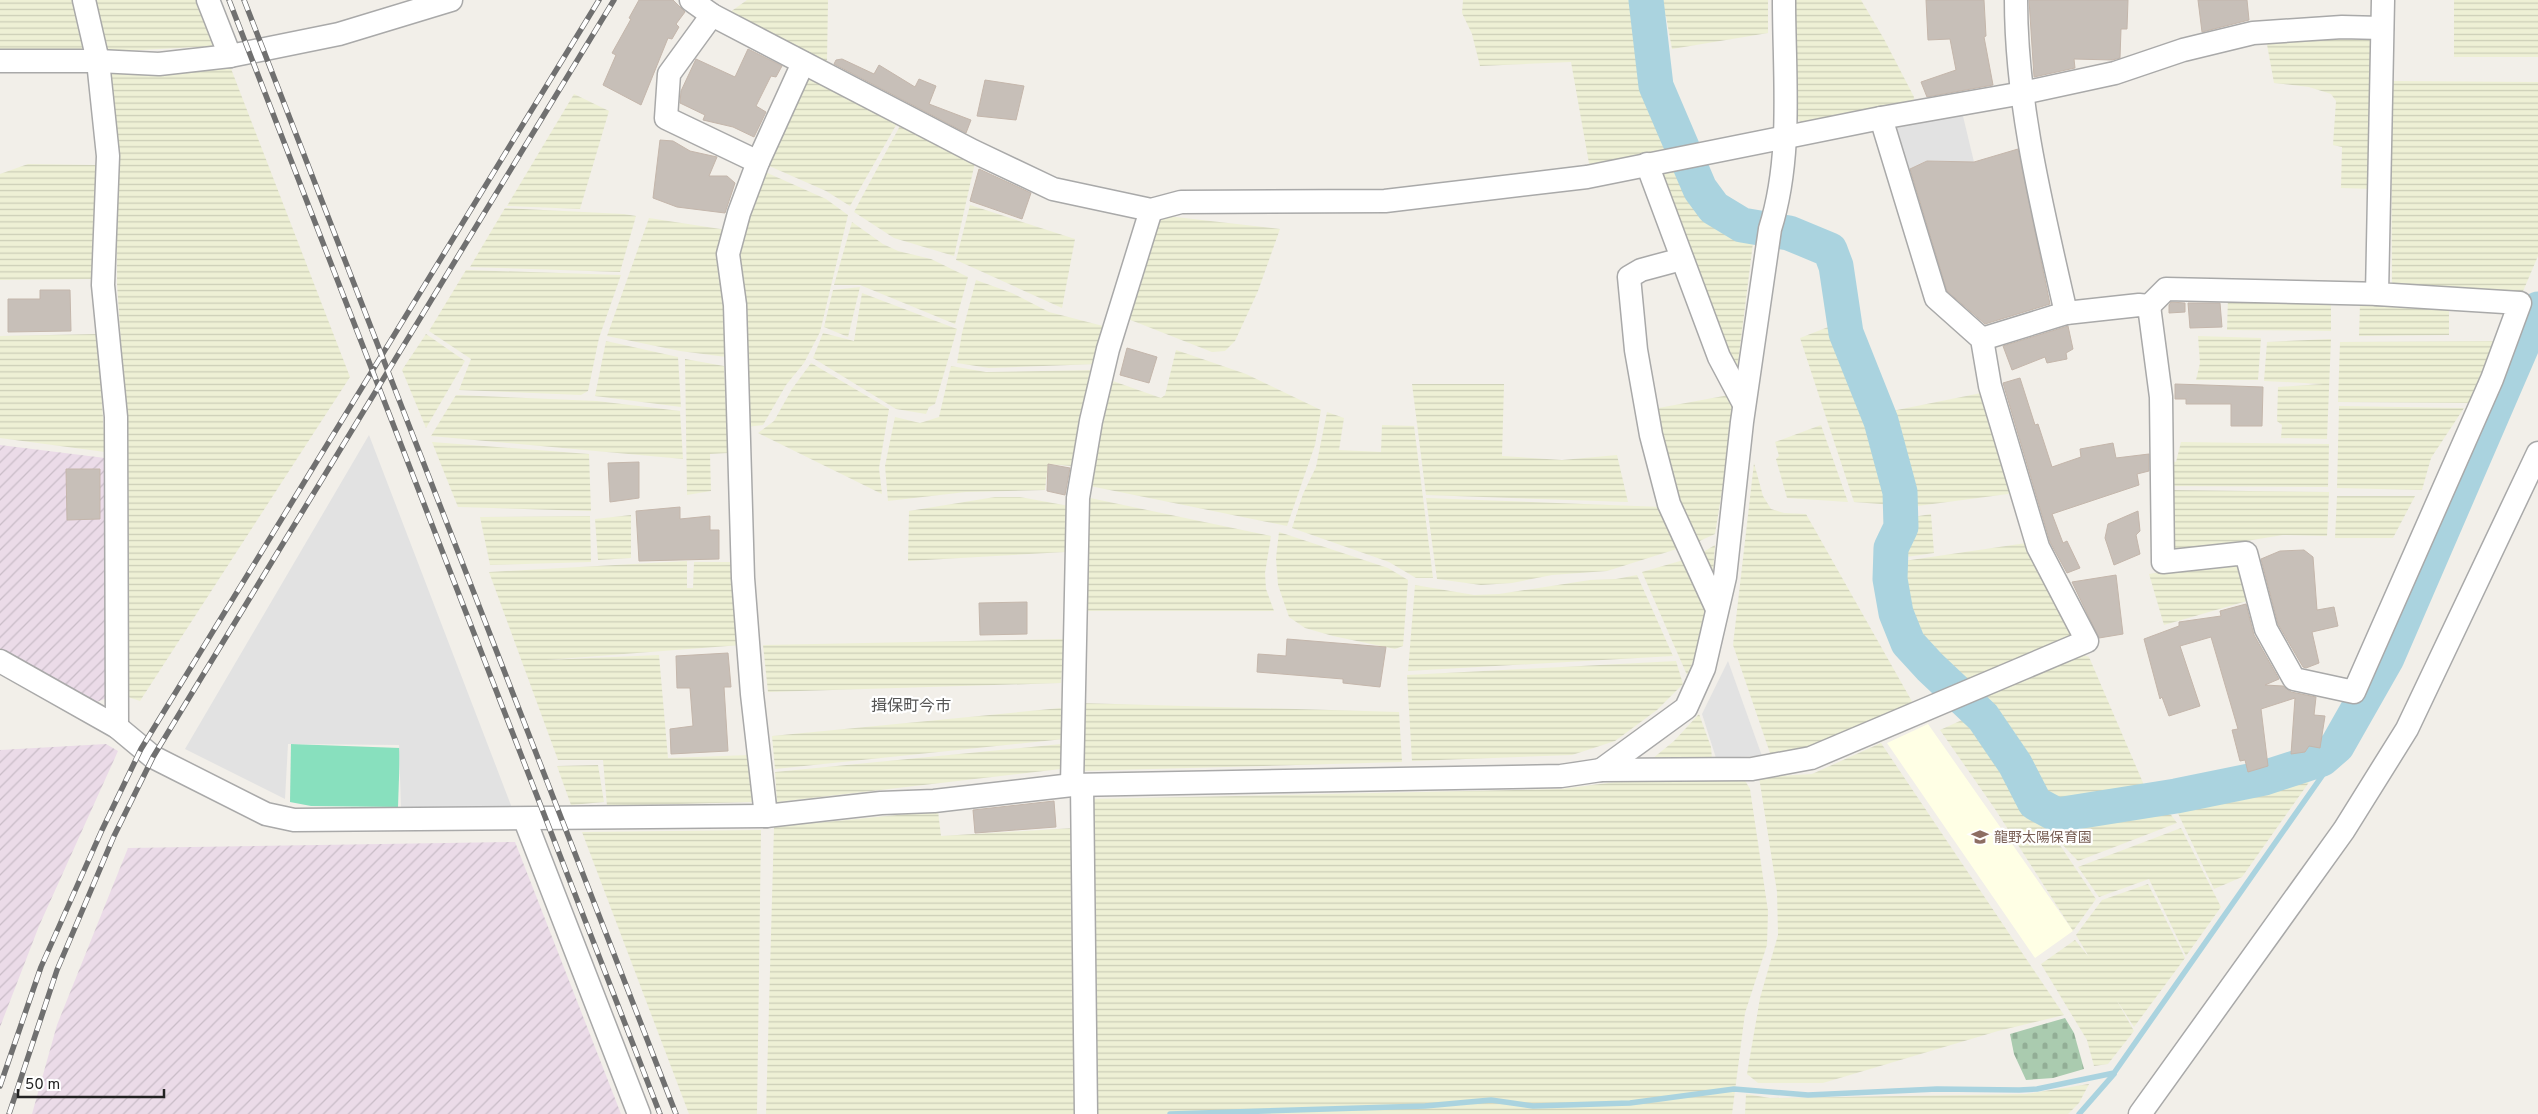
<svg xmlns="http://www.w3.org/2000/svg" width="2538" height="1114" viewBox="0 0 2538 1114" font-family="Overpass,'Noto Sans JP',sans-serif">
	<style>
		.industrial { fill: url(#industrial-furrows) }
		.education { fill: #ffffe5 }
		.farmland { fill: url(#farmland-rules) }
		.cemetery { fill: url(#cemetery-stones) }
		.pitch { fill: #88e0be }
		.parking { fill: #e2e2e2 }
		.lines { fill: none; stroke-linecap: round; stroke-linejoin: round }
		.stream { stroke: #aad3df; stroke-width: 5.5 }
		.river { stroke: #aad3df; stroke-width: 35 }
		.building { fill: #c7bfb8; stroke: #c4b6ab }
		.minor-casing { stroke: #a9a9a9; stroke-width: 25 }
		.minor { stroke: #fff; stroke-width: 22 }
		.rail-casing { stroke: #707070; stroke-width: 5.5 }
		.rail { stroke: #fff; stroke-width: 4; stroke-dasharray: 11; stroke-linecap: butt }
		.labels { text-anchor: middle; stroke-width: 4.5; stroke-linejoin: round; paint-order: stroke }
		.education-label { font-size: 14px; fill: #785e54; stroke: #fff; text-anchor: start }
		.quarter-label { font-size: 16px; fill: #555; stroke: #fff }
	</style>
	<defs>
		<pattern id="industrial-furrows" width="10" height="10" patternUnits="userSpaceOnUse" patternTransform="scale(1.25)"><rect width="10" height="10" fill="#ebdbe8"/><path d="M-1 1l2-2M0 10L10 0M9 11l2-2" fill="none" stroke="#c9bcc7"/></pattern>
		<pattern id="farmland-rules" width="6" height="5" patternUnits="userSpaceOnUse" patternTransform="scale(1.25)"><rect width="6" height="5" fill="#eef0d5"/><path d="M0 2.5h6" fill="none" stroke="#ccceb7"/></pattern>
		<pattern id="cemetery-stones" width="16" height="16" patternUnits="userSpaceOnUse" patternTransform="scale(1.25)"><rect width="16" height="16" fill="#aacbaf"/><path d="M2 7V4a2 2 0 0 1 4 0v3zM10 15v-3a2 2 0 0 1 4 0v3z" fill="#92ae96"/></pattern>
	</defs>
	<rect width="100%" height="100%" fill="#f2efe9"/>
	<g class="industrial">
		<polygon points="0,445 105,458 112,696 94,703 0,648"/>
		<polygon points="106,744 118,751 39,926 0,1027 0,750"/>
		<polygon points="515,842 621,1114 32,1114 57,1025 128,848"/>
	</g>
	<polygon class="education" points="1928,724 2073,931 2035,958 1887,743"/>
	<g class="farmland">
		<polygon points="0,0 73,0 86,47 77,53 0,53"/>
		<polygon points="90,0 199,0 216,46 104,52"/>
		<polygon points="747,0 828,0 827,61 817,63 726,15"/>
		<polygon points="1463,0 1636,0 1641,48 1652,89 1672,143 1664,154 1590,169 1571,62 1480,66 1472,34 1462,13"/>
		<polygon points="1653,0 1768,0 1768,33 1672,49 1666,16 1654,8"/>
		<polygon points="1796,0 1861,0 1884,39 1914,97 1913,103 1804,125 1794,115"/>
		<rect x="2454" y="0" width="84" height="57"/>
		<polygon points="2376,35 2371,189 2341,188 2342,147 2333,145 2336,101 2331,94 2309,87 2274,83 2266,39"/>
		<polygon points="230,66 350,377 140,701 128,697 126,418 117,284 116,142 108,71"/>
		<polygon points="808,73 899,120 850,206 826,191 767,165"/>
		<polygon points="2391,81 2538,82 2538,256 2521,296 2392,286"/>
		<polygon points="574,94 609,111 580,209 507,206"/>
		<polygon points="902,122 976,158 954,256 894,238 854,212"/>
		<polygon points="1679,162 1707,214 1721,225 1754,235 1736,379 1655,168"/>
		<polygon points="28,164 96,165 96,279 0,280 0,174"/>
		<polygon points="763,171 826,199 848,215 820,332 804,363 786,385 763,425 747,427 740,253 748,215"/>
		<polygon points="970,205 1075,239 1062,308 956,260"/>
		<polygon points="505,208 624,214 636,216 620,272 470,267"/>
		<polygon points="1158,215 1280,229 1258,291 1235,341 1225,351 1212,352 1128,319"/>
		<polygon points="649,218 727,230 721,247 726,357 680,351 607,336"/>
		<polygon points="852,222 883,244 898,251 931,259 968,277 955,324 860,285 834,285"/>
		<polygon points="466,270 621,275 599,338 588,391 581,395 459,390 471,359 429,331"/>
		<polygon points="976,280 1012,293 1049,312 1107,327 1097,364 989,368 957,363 962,333"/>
		<polygon points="860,287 848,337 824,327 833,290"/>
		<polygon points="862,293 957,329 935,404 929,407 926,414 896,409 813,358 823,333 854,341"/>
		<polygon points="2228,297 2331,301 2331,331 2227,330"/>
		<polygon points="2360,303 2449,304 2449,335 2359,336"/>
		<polygon points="1841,322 1849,350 1878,421 1895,489 1893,505 1854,502 1800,338"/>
		<polygon points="98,334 105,452 0,438 0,336"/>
		<polygon points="426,334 465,361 426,428 402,370"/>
		<polygon points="2198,336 2261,338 2258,380 2196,380 2200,363"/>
		<polygon points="2331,339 2327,439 2281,438 2282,425 2277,421 2278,387 2323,384 2264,381 2267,342"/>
		<polygon points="606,341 678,357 681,407 595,396"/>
		<polygon points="2500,341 2471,403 2338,402 2340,342"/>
		<polygon points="1176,350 1246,374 1321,410 1315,445 1287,526 1090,486 1110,380 1161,398 1165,395"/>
		<polygon points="685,359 724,366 728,453 710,454 711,491 687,495"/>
		<polygon points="811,363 889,409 879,468 882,494 758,433 774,421 792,389"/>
		<polygon points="951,366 986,372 1095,370 1072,466 1048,464 1045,490 966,492 888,501 885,466 895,417 920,423 939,417"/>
		<polygon points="1412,384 1504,384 1502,456 1562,460 1617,455 1628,502 1426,495"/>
		<polygon points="1986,392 2014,491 2008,494 1910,507 1887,412"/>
		<polygon points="456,395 597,401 680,411 683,459 431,436"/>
		<polygon points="1729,395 1736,405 1715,534 1695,543 1672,488 1653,409"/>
		<polygon points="2339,406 2464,408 2431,458 2422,490 2337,488"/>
		<polygon points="1327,412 1344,418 1339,450 1381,452 1382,425 1414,426 1433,578 1416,578 1389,562 1292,528 1303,494 1316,467"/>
		<polygon points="1821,425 1848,502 1787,498 1776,459 1779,456 1775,442"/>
		<polygon points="432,442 589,454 591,511 458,507"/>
		<polygon points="2181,442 2329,444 2328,487 2171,486 2171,461 2176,462"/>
		<polygon points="1754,463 1763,496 1771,509 1784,513 1806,514 1914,705 1806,749 1771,756 1733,645"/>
		<polygon points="2171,490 2329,492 2327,536 2283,535 2172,553"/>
		<polygon points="2337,496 2415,496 2393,538 2335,538"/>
		<polygon points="995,497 1020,497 1069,506 1065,552 908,561 909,511"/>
		<polygon points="1090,498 1271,536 1265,573 1266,589 1274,611 1083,611"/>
		<polygon points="1426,498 1663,507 1680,548 1607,571 1552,575 1512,583 1481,585 1437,579"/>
		<polygon points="1931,514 1934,553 1899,558 1899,551 1907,518"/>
		<polygon points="631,515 631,558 598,560 595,519"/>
		<polygon points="590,516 591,562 490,565 480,517"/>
		<polygon points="1279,532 1388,568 1408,580 1403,646 1395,649 1333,636 1305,628 1289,617 1278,585 1276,558"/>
		<polygon points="2033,542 2073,639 1963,685 1922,645 1907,620 1899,590 1897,562"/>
		<polygon points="1715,545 1712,588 1698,555"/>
		<polygon points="1687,559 1709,613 1697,653 1687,675 1642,572"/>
		<polygon points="2235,559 2247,601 2164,625 2149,574"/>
		<polygon points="687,561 687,588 693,588 694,562 736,562 741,645 546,660 659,655 668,758 749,755 752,802 607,806 603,760 558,760 489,572"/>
		<polygon points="1637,575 1673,656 1408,671 1415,585 1474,595 1499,594 1590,580 1616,579"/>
		<polygon points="1064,639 1061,683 768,692 763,645"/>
		<polygon points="2079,653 2089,657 2147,792 2058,806 2041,800 1998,726 1977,698"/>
		<polygon points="1676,661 1683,684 1657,710 1615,741 1572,755 1412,761 1407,675"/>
		<polygon points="1080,703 1399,712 1402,762 1080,771"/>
		<polygon points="1061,708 1064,739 775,769 772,736"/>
		<polygon points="1699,714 1711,747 1712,759 1652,759 1674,741"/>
		<polygon points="1973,715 2096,899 2073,931 1995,809 1940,730"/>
		<polygon points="1881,743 2064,1015 1998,1031 1823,1083 1758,1083 1747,1074 1760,998 1778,935 1777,892 1759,777 1812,774"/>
		<polygon points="1061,744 1061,769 777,802 775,772"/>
		<polygon points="598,765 604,802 571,805 557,766"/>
		<polygon points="2317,771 2242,877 2214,889 2173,803 2258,791"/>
		<polygon points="1655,777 1743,777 1750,789 1768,911 1767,945 1745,1013 1732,1114 1094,1114 1090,799 1561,789"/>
		<polygon points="2163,804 2177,823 2078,861 2056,838 2111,813"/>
		<polygon points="938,811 941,836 1074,828 1078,1114 766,1114 774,827"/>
		<polygon points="2181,828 2221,907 2186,956 2149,879 2099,897 2078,867"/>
		<polygon points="761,830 757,1114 689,1114 582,832"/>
		<polygon points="2148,884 2185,958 2134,1027 2116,999 2134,1031 2108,1064 2094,1066 2087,1040 2041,964 2075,940 2089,957 2076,935 2102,900"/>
		<polygon points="2089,1084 2079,1103 2068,1114 1745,1114 1746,1094 1770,1098 2026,1094"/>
	</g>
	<polygon class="cemetery" points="2065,1018 2074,1033 2084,1069 2053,1078 2026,1080 2014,1054 2010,1034"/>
	<polygon class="pitch" points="291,744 400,748 398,807 311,806 290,802"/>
	<g class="parking">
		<polygon points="1962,112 1974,162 1927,161 1903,172 1894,123"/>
		<polygon points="369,435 512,808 401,808 399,745 288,744 285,799 185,749"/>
		<polygon points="1728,661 1762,756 1716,758 1702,714"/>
	</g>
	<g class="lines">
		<g class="stream">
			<polyline points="1170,1114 1425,1106 1491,1100 1533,1106 1630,1103 1734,1089 1808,1095 1937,1089 2019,1090 2037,1089 2114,1073 2329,766 2333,749"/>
			<polyline points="2079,1114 2114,1074"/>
		</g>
		<polyline class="river" points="1646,0 1656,86 1700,189 1714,208 1742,225 1789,233 1830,250 1836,266 1846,333 1881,421 1900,492 1901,527 1891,548 1890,579 1896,613 1908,643 1930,667 1983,717 2015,764 2035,803 2057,815 2176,796 2264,778 2322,759 2337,746 2387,658 2538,309"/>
	</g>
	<g class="building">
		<polygon points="639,0 673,0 685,12 676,24 679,27 672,39 668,38 641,105 603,85 616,55 612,53 631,19 629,18"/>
		<polygon points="1926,0 1984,0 1986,36 1984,37 1993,85 1927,97 1921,82 1956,70 1950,39 1928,40"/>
		<polygon points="2029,0 2128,0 2127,29 2121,29 2120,58 2112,60 2074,59 2075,68 2034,77"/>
		<polygon points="2198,0 2247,0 2249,20 2202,32"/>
		<polygon points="748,49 782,66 776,77 771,76 756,106 766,112 754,137 733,127 703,120 705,115 680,103 681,91 696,59 735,77"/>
		<polygon points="842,59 874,74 879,65 915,87 919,79 936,86 929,104 971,120 966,133 834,64 836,60"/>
		<polygon points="985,80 1024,86 1016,120 977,116"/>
		<polygon points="660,140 673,141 690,151 717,157 709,176 727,176 735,183 725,213 677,207 653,198"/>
		<polygon points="2018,149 2050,304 1985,324 1947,291 1910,169 1927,161 1974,162"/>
		<polygon points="979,169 1031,193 1022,219 970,201"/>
		<polygon points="40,290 70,290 71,331 8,332 8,299 40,299"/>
		<polygon points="2171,302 2185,303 2185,312 2169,313 2169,305"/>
		<polygon points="2188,303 2220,303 2222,327 2190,328"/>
		<polygon points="2068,326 2073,349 2066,353 2067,359 2047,363 2045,357 2012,370 2003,346"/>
		<polygon points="1127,348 1157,357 1149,383 1120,375"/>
		<polygon points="2020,378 2035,425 2038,424 2052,467 2081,457 2080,449 2113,443 2116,458 2149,454 2149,471 2137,474 2139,485 2052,514 2063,543 2067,541 2080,568 2067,573 2050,542 2003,383"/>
		<polygon points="2175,384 2263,387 2262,426 2231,426 2231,404 2186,404 2186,399 2175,399"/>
		<polygon points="639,462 639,498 610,502 608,463"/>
		<polygon points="1048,464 1070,468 1065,495 1047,491"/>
		<polygon points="66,469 100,469 100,519 67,520"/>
		<polygon points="680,507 680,519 710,516 710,530 719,530 719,559 639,561 636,511"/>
		<polygon points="2138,511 2140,531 2136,535 2140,554 2114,565 2105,538 2108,524"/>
		<polygon points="2304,550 2313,557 2317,610 2334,607 2338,626 2312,632 2319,663 2306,668 2303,667 2278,624 2261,559 2280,551"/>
		<polygon points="2116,575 2123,634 2099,638 2072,582"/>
		<polygon points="1027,602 1027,634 980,635 979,603"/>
		<polygon points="2246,604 2254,635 2279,679 2265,685 2283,686 2291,692 2316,697 2314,715 2325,716 2320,748 2309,746 2305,752 2291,754 2295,698 2261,709 2268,766 2248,772 2245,760 2240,761 2232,730 2238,729 2211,637 2180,646 2200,706 2169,716 2162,697 2160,699 2144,639 2179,626 2179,622 2221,616 2220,611"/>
		<polygon points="1287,639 1386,647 1380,687 1343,683 1343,679 1257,672 1258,654 1286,656"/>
		<polygon points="728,653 731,687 724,687 728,751 671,754 670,729 693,726 690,688 677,688 676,656"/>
		<polygon points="1054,801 1056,827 975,833 973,810"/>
	</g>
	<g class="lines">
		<g class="minor-casing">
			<g id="minor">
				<polyline points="84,0 98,61 108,156 103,285 116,417 117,727"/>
				<polyline points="208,0 230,56"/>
				<polyline points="691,0 712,15 973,151 1053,189 1151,210 1181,202 1385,201 1587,177 1881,118 2023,93 2115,73 2183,50 2253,33 2342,27 2382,28"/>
				<path d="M 2016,0 C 2016,106 2043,211 2066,313"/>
				<polyline points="712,15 669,74 666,118 758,162"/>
				<polyline points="0,61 98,61 159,64 230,56 339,34 451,0"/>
				<polyline points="1647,164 1719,357 1744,404"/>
				<polyline points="1682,259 1641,270 1629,277 1636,350 1651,435 1669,504 1717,609"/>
				<polyline points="2149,306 2166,289 2383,294"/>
				<polyline points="1982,339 2066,313 2139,305 2149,306 2161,397 2163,562 2246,553 2266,629 2294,679 2354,692 2492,379 2520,303 2377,294 2383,0"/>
				<polyline points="0,661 117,727 153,757 266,814 294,820 766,816 881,803 934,801 1072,785 1561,776 1601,770 1752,769 1811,758 2087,641 2038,547 1990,386 1982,339 1936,298 1881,118"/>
				<path d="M 1601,770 L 1686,708 L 1704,668 L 1725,577 L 1742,422 L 1770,229 C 1793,156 1784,76 1784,0"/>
				<polyline points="1072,785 1078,498 1091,421 1108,349 1151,210"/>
				<polyline points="1082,785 1086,1114"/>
				<polyline points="766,816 752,694 743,578 735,305 728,254 739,213 758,162 803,63"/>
				<polyline points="525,820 639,1114"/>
				<polyline points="2140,1114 2344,830 2407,729 2538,453"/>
			</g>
		</g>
		<use href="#minor" class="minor"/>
		<g class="rail-casing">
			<g id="rail">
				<polyline points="229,0 660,1114"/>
				<polyline points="244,0 676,1114"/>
				<polyline points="0,1086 41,967 102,830 141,749 599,0"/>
				<polyline points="9,1114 57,970 114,836 153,757 614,0"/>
			</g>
		</g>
		<use href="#rail" class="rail"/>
	</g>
	<defs>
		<g id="school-bare" transform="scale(1.35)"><path d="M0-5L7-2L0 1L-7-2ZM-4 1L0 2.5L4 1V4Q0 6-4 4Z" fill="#8d6e63" stroke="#fff" stroke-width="2.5" paint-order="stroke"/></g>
	</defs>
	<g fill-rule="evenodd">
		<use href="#school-bare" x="1980" y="837"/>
	</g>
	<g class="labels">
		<g class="education-label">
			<text x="1994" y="842">龍野太陽保育園</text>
		</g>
		<g class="quarter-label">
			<text x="911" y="711">揖保町今市</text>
		</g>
	</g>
	<path d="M18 1089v8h146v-8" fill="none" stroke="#222222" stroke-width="2.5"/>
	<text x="25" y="1089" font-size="15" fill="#222222" stroke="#ffffff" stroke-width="4" paint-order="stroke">50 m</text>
</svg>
